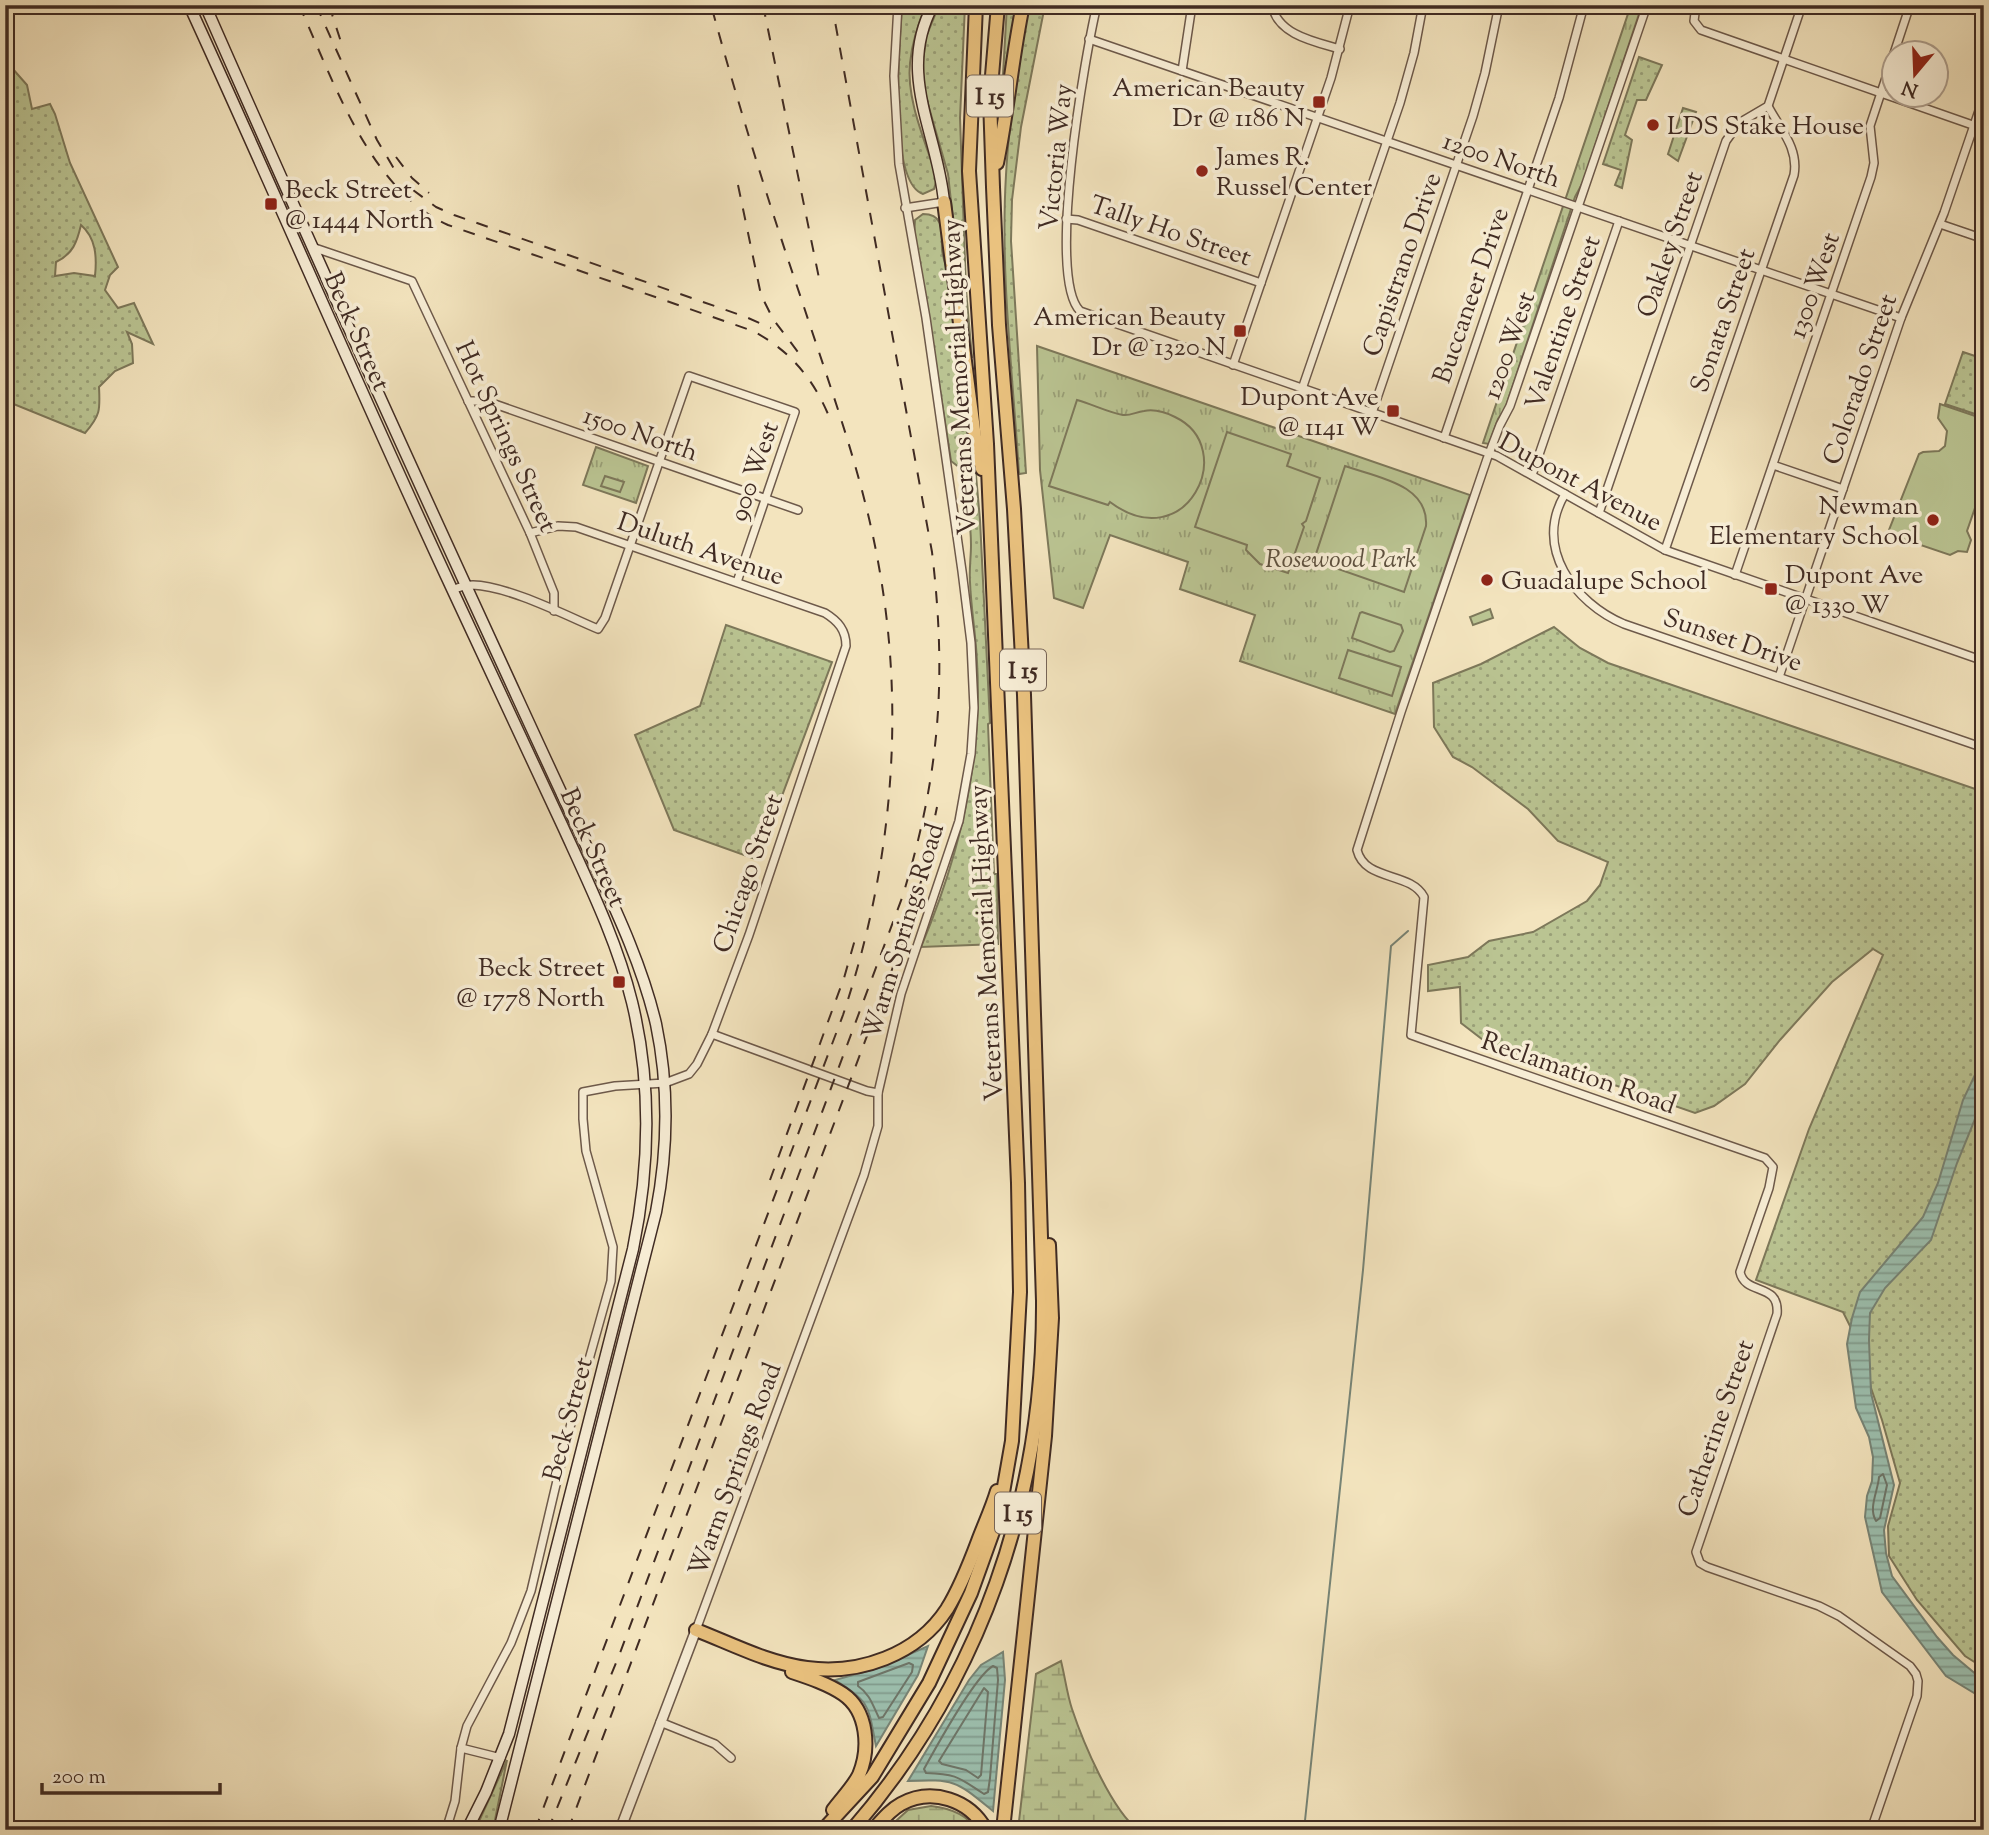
<svg xmlns="http://www.w3.org/2000/svg" width="1989" height="1835" viewBox="0 0 1989 1835" font-family="'Sorts Mill Goudy',serif">
	<style>
		.grass { fill: url(#grass-dots); stroke: #7d785a; stroke-width: 2; fill-rule: evenodd }
		.wetland { fill: url(#wetland-marsh); stroke: #7d785a; stroke-width: 2 }
		.park { fill: url(#park-tufts); stroke: #7d785a; stroke-width: 2 }
		.garden { fill: #bac492; stroke: #7d785a; stroke-width: 2 }
		.water { fill: url(#water-rules); stroke: #778476; stroke-width: 2 }
		.lines { fill: none; stroke-linecap: round; stroke-linejoin: round }
		.shore { stroke: #6e7568; stroke-width: 2 }
		.stream { stroke: #778476; stroke-width: 2 }
		.minor-casing { stroke: #6d594a; stroke-width: 10 }
		.tertiary-casing { stroke: #6d594a; stroke-width: 12 }
		.secondary-casing { stroke: #402b23; stroke-width: 13 }
		.motorway-casing { stroke: #402b23; stroke-width: 16 }
		.minor { stroke: #f7edd5; stroke-width: 7 }
		.tertiary { stroke: #f7edd5; stroke-width: 9 }
		.secondary { stroke: #f7edd5; stroke-width: 10 }
		.motorway { stroke: #eac27f; stroke-width: 12 }
		.rail { stroke: #402b23; stroke-width: 2; stroke-dasharray: 12 12; stroke-linecap: butt }
		.poi-dot { fill: #8f2418; stroke: #f7edd5; stroke-width: 2.5 }
		.labels { text-anchor: middle; stroke-width: 7; stroke-linejoin: round; paint-order: stroke }
		.shield { fill: #f7edd5; stroke: #776558; stroke-width: 2 }
		.shield-label { font-size: 24px; font-weight: bold; fill: #402b23 }
		.poi-label { font-size: 26px; fill: #402b23; stroke: #f7edd5; text-anchor: end }
		.street-label { font-size: 26px; fill: #402b23; stroke: #f7edd5 }
		.park-label { font-size: 26px; font-style: italic; fill: #5e513f; stroke: #f7edd5 }
	</style>
	<defs>
		<pattern id="grass-dots" width="8" height="8" patternUnits="userSpaceOnUse" patternTransform="scale(1.75)"><rect width="8" height="8" fill="#bac492"/><path d="M2 2h.1M6 6h.1" fill="none" stroke="#999f77" stroke-width="1.8" stroke-linecap="round"/></pattern>
		<pattern id="wetland-marsh" width="20" height="14" patternUnits="userSpaceOnUse" patternTransform="scale(1.75)"><rect width="20" height="14" fill="#bac492"/><path d="M1 5h8M5 5V1M11 12h8M15 12V8" fill="none" stroke="#999f77"/></pattern>
		<pattern id="park-tufts" width="24" height="20" patternUnits="userSpaceOnUse" patternTransform="scale(1.75)"><rect width="24" height="20" fill="#bac492"/><path d="M3 7l-1-3M5 7V3M7 7l1-3M15 17l-1-3M17 17v-4M19 17l1-3" fill="none" stroke="#999f77"/></pattern>
		<pattern id="water-rules" width="6" height="5" patternUnits="userSpaceOnUse" patternTransform="scale(1.75)"><rect width="6" height="5" fill="#9cbfae"/><path d="M0 2.5h6" fill="none" stroke="#819b8d"/></pattern>
	</defs>
	<rect width="100%" height="100%" fill="#f3e4be"/>
	<filter id="stains"><feTurbulence type="fractalNoise" baseFrequency=".00286" numOctaves="4"/><feColorMatrix values="0 0 0 0 .2 0 0 0 0 .09 0 0 0 0 .02 0 0 0 .5 -.17"/></filter>
	<radialGradient id="worn" r=".72"><stop offset=".6" stop-color="#630" stop-opacity="0"/><stop offset="1" stop-color="#630" stop-opacity=".3"/></radialGradient>
	<g class="grass">
		<path d="M 902,5 L 926,5 C 918,24 912,43 910,63 C 906,100 926,143 937,178 L 934,189 L 923,194 C 887,182 900,39 902,5 Z"/>
		<polygon points="939,5 965,5 960,118 966,290 972,357 968,357 948,174 924,90 922,70 926,37"/>
		<polygon points="1007,5 1020,5 1006,92 1002,92"/>
		<path d="M 1028,5 L 1045,5 L 1021,127 L 1012,200 L 1011,241 L 1026,473 L 1019,474 C 1013,375 1000,274 1006,175 C 1009,118 1018,61 1028,5 Z"/>
		<polygon points="1639,57 1662,65 1646,100 1637,100 1625,135 1632,140 1622,188 1615,185 1621,170 1603,164"/>
		<path d="M 5,60 L 27,85 L 32,109 L 50,104 L 55,114 L 70,163 L 118,267 L 110,275 L 105,290 L 118,308 L 134,303 L 153,344 L 127,332 L 132,344 L 133,363 L 115,371 L 99,387 C 100,409 101,415 85,433 L 11,403 L 5,386 ZM 81,225 C 96,238 97,257 95,276 L 74,273 L 55,276 L 56,262 C 73,254 77,242 81,225 Z"/>
		<polygon points="1683,108 1696,112 1678,161 1668,154"/>
		<path d="M 923,214 C 946,214 941,234 942,250 C 943,258 946,266 948,273 L 975,464 L 980,520 L 990,723 L 988,724 L 994,874 L 997,874 L 998,944 L 921,947 C 959,857 983,760 977,662 C 976,635 971,609 970,582 C 969,570 971,557 971,545 C 971,520 966,495 964,471 L 951,461 L 928,312 L 914,238 L 915,220 Z"/>
		<polygon points="1963,352 1984,359 1984,417 1945,404"/>
		<polygon points="726,625 832,662 758,860 674,830 635,735 700,706"/>
		<polygon points="1554,627 1580,648 1608,663 1984,792 1984,1668 1965,1656 1917,1600 1889,1556 1888,1526 1900,1483 1882,1420 1871,1388 1865,1356 1843,1312 1756,1280 1809,1129 1883,955 1873,949 1832,982 1780,1040 1745,1084 1714,1106 1695,1113 1551,1063 1491,1046 1461,1023 1460,987 1428,991 1428,965 1468,957 1489,941 1533,932 1587,901 1600,885 1608,862 1558,841 1528,809 1472,767 1453,757 1434,727 1433,683 1481,664"/>
		<polygon points="507,1760 493,1830 475,1830"/>
	</g>
	<g class="wetland">
		<path d="M 1061,1661 C 1065,1677 1067,1694 1072,1709 C 1083,1742 1111,1809 1138,1830 L 1018,1830 L 1036,1674 Z"/>
		<path d="M 931,1806 C 948,1808 967,1813 976,1830 L 886,1830 L 908,1810 Z"/>
	</g>
	<g class="park">
		<polygon points="1631,5 1642,5 1583,182 1575,197 1505,409 1498,419 1489,444 1483,443"/>
		<polygon points="1037,346 1470,495 1395,714 1240,661 1255,615 1180,589 1188,562 1110,535 1083,608 1054,598 1040,470"/>
		<polygon points="596,447 648,466 636,503 583,485"/>
		<polygon points="1490,609 1493,618 1473,625 1470,617"/>
	</g>
	<g class="garden">
		<path d="M 1077,400 C 1092,404 1107,412 1123,415 C 1130,416 1136,412 1144,411 C 1154,409 1165,412 1175,417 C 1240,448 1186,559 1110,502 L 1108,505 L 1049,486 Z"/>
		<polygon points="1940,404 1984,419 1984,482 1967,531 1971,540 1967,552 1958,551 1950,555 1891,535 1889,530 1919,454 1923,452 1939,451 1945,446 1947,431 1938,418"/>
		<polygon points="1227,432 1291,454 1287,466 1320,478 1306,521 1302,524 1304,527 1288,573 1260,564 1246,550 1247,545 1195,527"/>
		<path d="M 1345,466 C 1376,477 1429,484 1426,526 L 1404,592 L 1321,563 L 1316,554 Z"/>
		<polygon points="605,476 624,482 620,492 601,486"/>
		<polygon points="1362,612 1401,625 1403,631 1394,651 1390,652 1352,638 1360,613"/>
		<polygon points="1348,650 1401,667 1392,696 1339,678"/>
	</g>
	<g class="water">
		<polygon points="1984,1056 1984,1097 1957,1163 1931,1240 1885,1288 1870,1313 1869,1340 1871,1393 1894,1485 1884,1530 1886,1553 1892,1576 1937,1637 1953,1655 1984,1681 1984,1699 1946,1676 1882,1592 1865,1517 1867,1496 1872,1481 1873,1457 1869,1437 1856,1408 1847,1344 1852,1318 1860,1292 1923,1217 1938,1183 1963,1100"/>
		<path d="M 928,1646 L 918,1675 L 876,1746 C 868,1706 871,1702 835,1680 L 878,1668 Z"/>
		<path d="M 1003,1652 L 1005,1680 L 993,1811 C 956,1781 956,1779 908,1781 L 969,1680 L 981,1665 Z"/>
	</g>
	<g class="lines">
		<g class="shore">
			<path d="M 1883,1474 L 1887,1485 L 1880,1518 L 1876,1521 C 1868,1508 1878,1491 1879,1477 Z"/>
			<path d="M 909,1663 L 913,1665 L 912,1672 L 883,1717 L 879,1718 C 873,1706 870,1694 858,1686 L 858,1682 Z"/>
			<path d="M 993,1666 L 997,1668 L 998,1680 L 990,1778 L 988,1792 L 984,1794 C 959,1778 958,1774 926,1773 L 924,1769 C 935,1749 976,1675 993,1666 Z"/>
			<polygon points="984,1688 988,1692 981,1775 978,1778 966,1770 942,1764 939,1761"/>
		</g>
		<polyline class="stream" points="1304,1830 1363,1270 1391,946 1408,931"/>
		<g class="minor-casing">
			<g id="minor">
				<path d="M 1097,5 C 1085,55 1046,277 1080,311 L 1497,456 L 1665,550 L 1984,661"/>
				<path d="M 1272,5 C 1277,35 1316,42 1340,49"/>
				<path d="M 1647,5 L 1510,406 L 1500,425 L 1487,459 L 1401,712 L 1357,850 C 1365,882 1410,871 1424,897 L 1411,1035 L 1765,1158 L 1773,1167 L 1769,1188 L 1740,1272 C 1745,1296 1780,1282 1777,1314 L 1696,1552 L 1700,1563 L 1707,1567 L 1819,1606 L 1839,1616 L 1910,1666 L 1916,1674 L 1918,1681 L 1917,1696 L 1871,1830"/>
				<polyline points="1696,5 1694,21 1701,30 1984,129"/>
				<polyline points="1089,39 1901,318"/>
				<polyline points="1182,71 1192,5"/>
				<polyline points="905,208 944,202"/>
				<polyline points="1066,219 1078,220 1261,283"/>
				<polyline points="1940,224 1984,239"/>
				<polyline points="312,247 412,281 530,533 554,593 554,611"/>
				<polyline points="1233,365 1331,78 1350,5"/>
				<polyline points="1302,389 1400,103 1414,53 1423,5"/>
				<polyline points="468,401 486,401 798,510"/>
				<polyline points="1372,413 1473,116 1485,73 1499,5"/>
				<polyline points="1444,438 1559,98 1584,5"/>
				<polyline points="1773,465 1843,489"/>
				<polyline points="1532,475 1619,221"/>
				<path d="M 1565,494 C 1533,547 1574,603 1624,624 L 1984,748"/>
				<polyline points="1599,513 1726,141 1739,123 1768,106 1802,5"/>
				<path d="M 1665,550 L 1794,175 C 1799,148 1780,129 1768,106"/>
				<polyline points="1735,575 1871,177 1874,163 1870,126 1910,5"/>
				<path d="M 452,590 C 459,587 466,585 473,585 C 508,586 565,615 598,629 L 605,618 L 689,376 L 795,412 L 737,582"/>
				<polyline points="1779,677 1901,318 1944,213 1984,96"/>
				<polyline points="712,1034 867,1091 878,1093"/>
				<polyline points="696,1630 864,1175 878,1126 878,1093 901,994 959,821 971,754 974,708 971,643 962,571 926,318 899,164 894,76 898,5"/>
				<polyline points="660,1722 715,1744 731,1758"/>
				<polyline points="461,1748 501,1758"/>
				<path d="M 446,1830 L 455,1801 L 461,1748 L 467,1726 L 511,1643 L 531,1591 L 567,1438 L 611,1281 L 613,1247 L 586,1151 L 583,1119 L 583,1092 L 615,1086 L 665,1083 L 689,1074 L 697,1064 L 712,1034 L 749,935 L 846,646 C 846,630 838,621 825,613 L 576,527 L 558,526 L 530,533"/>
			</g>
		</g>
		<g class="tertiary-casing">
			<polyline id="tertiary" points="620,1830 696,1630"/>
		</g>
		<g class="secondary-casing">
			<g id="secondary">
				<path d="M 189,5 C 278,199 362,396 452,589 C 489,668 526,747 563,827 C 589,884 617,941 632,1002 C 652,1084 650,1166 633,1249 L 509,1734 L 486,1792 L 467,1830"/>
				<path d="M 205,5 C 300,221 397,436 496,651 C 525,714 554,778 584,841 C 611,900 641,960 656,1024 C 669,1086 668,1150 656,1212 L 499,1830"/>
				<path d="M 933,5 C 896,74 938,133 944,202"/>
			</g>
		</g>
		<g class="motorway-casing">
			<g id="motorway">
				<path d="M 997,163 C 1008,110 1012,57 1023,5"/>
				<polyline points="944,202 975,437 982,469"/>
				<path d="M 696,1630 C 732,1644 768,1663 807,1668 C 859,1675 917,1655 947,1609 C 960,1588 969,1565 978,1541 C 984,1525 992,1508 997,1491"/>
				<path d="M 792,1672 C 810,1678 828,1684 843,1694 C 868,1711 870,1749 859,1775 C 853,1787 841,1799 833,1810"/>
				<polyline points="823,1830 872,1777 929,1683 971,1593 999,1515 1012,1441 1020,1292 1018,1183 987,444 969,171 976,5"/>
				<path d="M 852,1830 C 981,1681 1044,1497 1043,1301 L 1024,695 L 1014,509 L 999,325 L 993,187 L 990,99 L 998,5"/>
				<path d="M 873,1830 C 882,1820 890,1810 901,1804 C 932,1787 970,1800 986,1830"/>
				<polyline points="1003,1830 1045,1436 1052,1318 1049,1245"/>
			</g>
		</g>
		<use href="#minor" class="minor"/>
		<use href="#tertiary" class="tertiary"/>
		<use href="#secondary" class="secondary"/>
		<use href="#motorway" class="motorway"/>
		<g class="rail">
			<path d="M 299,5 C 333,79 369,190 448,225 L 753,331 C 789,350 812,377 828,414"/>
			<polyline points="316,5 377,140 396,172"/>
			<polyline points="329,5 342,45"/>
			<polyline points="763,5 820,283"/>
			<polyline points="396,157 412,178 429,193"/>
			<polyline points="738,185 761,295 773,319 804,360"/>
			<polyline points="413,190 436,207 454,215 746,317 771,328"/>
			<polyline points="770,1180 844,978 856,936"/>
			<path d="M 535,1830 L 843,1015 C 891,871 906,717 879,567 C 863,475 830,387 801,298 C 768,201 738,104 711,5"/>
			<path d="M 548,1830 L 620,1653 L 902,898 C 940,775 947,679 932,552 L 832,5"/>
			<polyline points="568,1830 905,935 922,878 937,807"/>
		</g>
	</g>
	<g class="poi-dot">
		<rect x="1312" y="95" width="14" height="14" rx="3.5"/>
		<circle cx="1653" cy="125" r="7"/>
		<circle cx="1202" cy="171" r="7"/>
		<rect x="264" y="197" width="14" height="14" rx="3.5"/>
		<rect x="1233" y="324" width="14" height="14" rx="3.5"/>
		<rect x="1386" y="404" width="14" height="14" rx="3.5"/>
		<circle cx="1933" cy="520" r="7"/>
		<circle cx="1487" cy="580" r="7"/>
		<rect x="1764" y="582" width="14" height="14" rx="3.5"/>
		<rect x="612" y="975" width="14" height="14" rx="3.5"/>
	</g>
	<g class="labels">
		<g class="shield">
			<rect x="967" y="75.5" width="46" height="41" rx="5"/>
			<rect x="1000" y="649.5" width="46" height="41" rx="5"/>
			<rect x="995" y="1492.5" width="46" height="41" rx="5"/>
		</g>
		<g class="shield-label">
			<text x="990" y="104">I 15</text>
			<text x="1023" y="678">I 15</text>
			<text x="1018" y="1521">I 15</text>
		</g>
		<g class="poi-label">
			<text x="1305" y="96">American Beauty<tspan x="1305" dy="30">Dr @ 1186 N</tspan></text>
			<text x="1667" y="134" text-anchor="start">LDS Stake House</text>
			<text x="1216" y="165" text-anchor="start">James R.<tspan x="1216" dy="30">Russel Center</tspan></text>
			<text x="285" y="198" text-anchor="start">Beck Street<tspan x="285" dy="30">@ 1444 North</tspan></text>
			<text x="1226" y="325">American Beauty<tspan x="1226" dy="30">Dr @ 1320 N</tspan></text>
			<text x="1379" y="405">Dupont Ave<tspan x="1379" dy="30">@ 1141 W</tspan></text>
			<text x="1919" y="514">Newman<tspan x="1919" dy="30">Elementary School</tspan></text>
			<text x="1785" y="583" text-anchor="start">Dupont Ave<tspan x="1785" dy="30">@ 1330 W</tspan></text>
			<text x="1501" y="589" text-anchor="start">Guadalupe School</text>
			<text x="605" y="976">Beck Street<tspan x="605" dy="30">@ 1778 North</tspan></text>
		</g>
		<g class="street-label">
			<text transform="translate(1055 157) rotate(-84)" y="9">Victoria Way</text>
			<text transform="translate(1502 159) rotate(19)" y="9">1200 North</text>
			<text transform="translate(1171 230) rotate(19)" y="9">Tally Ho Street</text>
			<text transform="translate(1669 244) rotate(-71)" y="9">Oakley Street</text>
			<text transform="translate(1401 264) rotate(-71)" y="9">Capistrano Drive</text>
			<text transform="translate(1813 285) rotate(-71)" y="9">1300 West</text>
			<text transform="translate(1470 295) rotate(-71)" y="9">Buccaneer Drive</text>
			<text transform="translate(1722 320) rotate(-71)" y="9">Sonata Street</text>
			<text transform="translate(1562 322) rotate(-71)" y="9">Valentine Street</text>
			<text transform="translate(358 331) rotate(66)" y="9">Beck Street</text>
			<text transform="translate(1508 345) rotate(-71)" y="9">1200 West</text>
			<text transform="translate(958 377) rotate(-93)" y="9">Veterans Memorial Highway</text>
			<text transform="translate(1859 379) rotate(-71)" y="9">Colorado Street</text>
			<text transform="translate(641 433) rotate(19)" y="9">1500 North</text>
			<text transform="translate(507 436) rotate(65)" y="9">Hot Springs Street</text>
			<text transform="translate(753 471) rotate(-71)" y="9">900 West</text>
			<text transform="translate(1581 481) rotate(28)" y="9">Dupont Avenue</text>
			<text transform="translate(701 548) rotate(19)" y="9">Duluth Avenue</text>
			<text transform="translate(1733 639) rotate(19)" y="9">Sunset Drive</text>
			<text transform="translate(594 847) rotate(66)" y="9">Beck Street</text>
			<text transform="translate(747 873) rotate(-71)" y="9">Chicago Street</text>
			<text transform="translate(902 931) rotate(-73)" y="9">Warm Springs Road</text>
			<text transform="translate(985 943) rotate(-93)" y="9">Veterans Memorial Highway</text>
			<text transform="translate(1579 1072) rotate(19)" y="9">Reclamation Road</text>
			<text transform="translate(567 1419) rotate(-75)" y="9">Beck Street</text>
			<text transform="translate(1715 1428) rotate(-71)" y="9">Catherine Street</text>
			<text transform="translate(734 1469) rotate(-70)" y="9">Warm Springs Road</text>
		</g>
		<g class="park-label">
			<text x="1341" y="567">Rosewood Park</text>
		</g>
	</g>
	<rect width="1989" height="1835" fill="none" stroke="#f3e4be" stroke-width="28"/>
	<rect x="7" y="7" width="1975" height="1821" fill="none" stroke="#402b23" stroke-width="3.5"/>
	<rect x="14" y="14" width="1961" height="1807" fill="none" stroke="#402b23" stroke-width="2"/>
	<g transform="translate(1915 74) rotate(199)"><circle r="33" fill="#f7edd5" stroke="#ae9f8e" stroke-width="2"/>
	<path d="M0-5L12 26L0 18L-12 26Z" fill="#8f2418"/>
	<text y="-10" font-size="19" font-weight="bold" text-anchor="middle" fill="#402b23">N</text>
	</g>
	<path d="M42 1783v10h178v-10" fill="none" stroke="#402b23" stroke-width="3.5"/>
	<text x="52" y="1783" font-size="21" fill="#402b23" stroke="#f7edd5" stroke-width="5" paint-order="stroke">200 m</text>
	<rect width="100%" height="100%" filter="url(#stains)"/>
	<rect width="100%" height="100%" fill="url(#worn)"/>
</svg>
